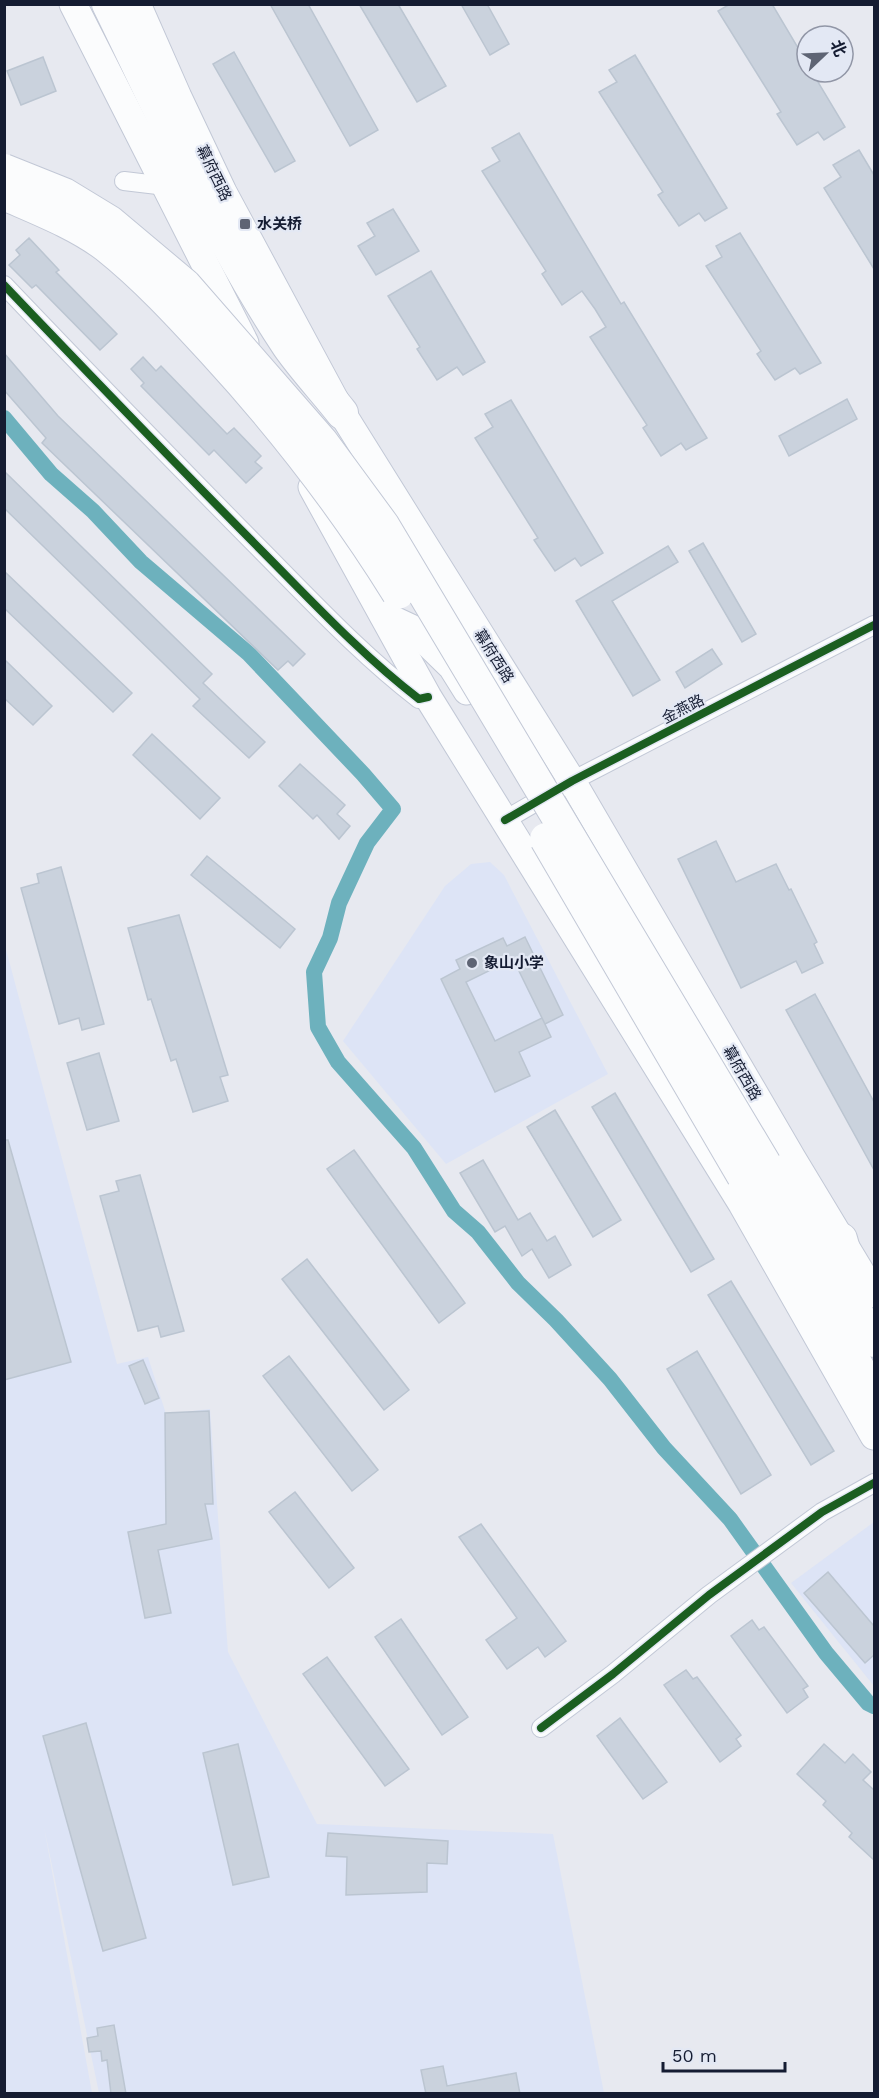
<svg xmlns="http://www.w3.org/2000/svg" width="879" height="2098" viewBox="0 0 879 2098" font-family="'Work Sans','Noto Sans SC',sans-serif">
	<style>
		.built { fill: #dde4f6 }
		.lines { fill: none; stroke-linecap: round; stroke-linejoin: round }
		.canal { stroke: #6db1bd; stroke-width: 16 }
		.building { fill: #cad2dd; stroke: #bbc5d1; stroke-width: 1.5 }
		.minor-casing { stroke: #c2c8d6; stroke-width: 20 }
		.secondary-casing { stroke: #c2c8d6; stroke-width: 29 }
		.trunk-casing { stroke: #c2c8d6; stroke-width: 34 }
		.minor { stroke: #fbfcfd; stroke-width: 18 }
		.secondary { stroke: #fbfcfd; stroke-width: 27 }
		.trunk { stroke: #fbfcfd; stroke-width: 32 }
		.trunk-bridge-casing { stroke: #c2c8d6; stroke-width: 34; stroke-linecap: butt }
		.trunk-bridge { stroke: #fbfcfd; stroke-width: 32 }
		.cycleway-casing { stroke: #e3e8f4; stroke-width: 11 }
		.cycleway { stroke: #1b5e20; stroke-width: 8 }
		.poi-dot { fill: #5e6474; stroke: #e3e8f4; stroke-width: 2 }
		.labels { text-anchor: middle; stroke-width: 4.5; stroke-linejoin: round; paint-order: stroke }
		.street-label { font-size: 15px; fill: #151c32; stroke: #e3e8f4 }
		.poi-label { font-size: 15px; font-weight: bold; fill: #151c32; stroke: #e3e8f4; text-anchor: start }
	</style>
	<rect width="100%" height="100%" fill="#e7e9f0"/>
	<g class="built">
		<polygon points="490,862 504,875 608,1074 446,1164 343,1041 445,886 471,864"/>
		<polygon points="4,942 117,1364 148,1357 166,1414 210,1409 228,1652 317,1824 553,1834 604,2093 99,2093 44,1827 92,2093 5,2093"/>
		<polygon points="874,1522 874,1686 791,1583"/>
	</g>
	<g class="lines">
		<polyline class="canal" points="4,418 51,474 93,511 141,562 249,654 363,774 393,809 367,843 339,903 330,938 314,972 318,1027 338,1062 414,1148 454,1211 478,1232 518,1283 556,1320 610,1379 664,1448 730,1519 826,1653 868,1703 874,1706"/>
	</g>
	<g class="building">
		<polygon points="270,4 308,4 378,130 350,146"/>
		<polygon points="359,4 398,4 446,86 417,102"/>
		<polygon points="461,4 487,4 509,44 490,55"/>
		<polygon points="730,4 772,4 807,63 807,72 812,72 845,127 824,140 818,132 797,145 777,114 781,112 718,11"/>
		<polygon points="234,52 295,161 275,172 213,64"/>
		<polygon points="635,55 727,208 705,221 699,213 679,226 658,195 663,192 599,92 617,82 609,70"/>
		<polygon points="43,57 56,91 21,105 7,71"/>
		<polygon points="519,133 621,304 624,302 707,438 686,450 681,443 661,456 643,428 647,425 590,337 606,327 595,309 582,291 562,305 542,274 546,271 482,171 500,161 492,148"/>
		<polygon points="859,150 874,175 874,269 824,188 841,177 833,165"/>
		<polygon points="393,209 419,251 376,275 358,246 375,236 367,223"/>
		<polygon points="740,233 821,363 800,374 795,368 775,380 757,354 761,351 706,266 722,257 716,246"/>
		<polygon points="29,238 59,270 56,272 117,334 100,350 36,285 32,288 9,265 20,255 16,250"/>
		<polygon points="431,271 485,362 463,375 457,367 437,380 417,349 420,347 388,296"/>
		<polygon points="4,353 58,416 305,654 293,666 288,661 278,670 42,443 46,438 4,390"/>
		<polygon points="143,357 156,371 161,366 227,434 234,428 261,456 255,462 262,468 246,483 214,450 209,455 141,386 144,383 131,369"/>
		<polygon points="847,399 857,419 789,456 779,436"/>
		<polygon points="511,400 603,553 581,566 575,558 555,571 534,540 538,538 475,438 493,427 485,414"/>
		<polygon points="4,471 212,674 203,683 265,742 249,758 193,706 200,699 4,508"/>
		<polygon points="703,543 756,634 742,642 689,551"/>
		<polygon points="668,546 678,562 612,601 660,680 633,696 576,601"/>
		<polygon points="4,571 132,693 113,712 4,608"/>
		<polygon points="712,649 722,664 685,688 676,672"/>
		<polygon points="4,659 52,706 33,725 4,698"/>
		<polygon points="152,734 220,798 200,819 133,755"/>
		<polygon points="300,764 345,805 337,814 350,826 339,839 317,815 313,819 279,786"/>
		<polygon points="716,841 736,882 776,864 789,890 791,889 817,942 814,944 823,963 802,973 796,961 741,988 678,859"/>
		<polygon points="207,856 295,929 280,948 191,875"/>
		<polygon points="61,867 104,1024 82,1030 79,1018 59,1024 21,888 39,883 37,874"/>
		<polygon points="179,915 228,1075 220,1077 228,1101 193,1112 176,1059 171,1061 151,999 148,1000 128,928"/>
		<polygon points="525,937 563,1015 545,1024 513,959 466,982 495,1041 542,1018 551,1037 519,1052 530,1076 495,1092 441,979 460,969 456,960 503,938 507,946"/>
		<polygon points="815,994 874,1102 874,1170 786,1010"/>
		<polygon points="99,1053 119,1121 87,1130 67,1063"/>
		<polygon points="615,1093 714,1259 691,1272 592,1107"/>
		<polygon points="555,1110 621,1220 593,1237 527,1127"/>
		<polygon points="4,1140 8,1140 71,1362 4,1380"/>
		<polygon points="354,1150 465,1303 439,1323 327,1169"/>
		<polygon points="483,1160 518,1220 530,1213 547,1241 555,1236 571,1265 549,1278 532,1249 522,1256 505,1226 495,1232 460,1173"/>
		<polygon points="140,1175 184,1331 161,1337 158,1326 138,1331 100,1196 119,1191 116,1181"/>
		<polygon points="307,1259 409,1390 384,1410 282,1279"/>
		<polygon points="731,1281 834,1451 811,1465 708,1295"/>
		<polygon points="697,1351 771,1475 741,1494 667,1369"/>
		<polygon points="289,1356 378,1470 352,1491 263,1376"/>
		<polygon points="143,1360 159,1398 145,1404 129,1366"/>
		<polygon points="209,1411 213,1504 205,1504 212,1539 158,1550 171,1613 145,1618 128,1532 166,1524 165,1413"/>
		<polygon points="295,1492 354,1568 329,1588 269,1512"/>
		<polygon points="481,1524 566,1641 545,1657 538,1647 507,1669 486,1640 517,1618 459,1537"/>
		<polygon points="828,1572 874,1626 874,1655 865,1663 804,1593"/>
		<polygon points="401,1619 468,1717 442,1735 375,1637"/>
		<polygon points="752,1620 759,1630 764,1627 808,1686 803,1689 808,1697 787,1713 731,1636"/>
		<polygon points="327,1657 409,1769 385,1786 303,1674"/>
		<polygon points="686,1670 693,1679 697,1677 741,1735 736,1739 741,1746 720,1762 664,1685"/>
		<polygon points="620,1718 667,1782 643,1799 597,1736"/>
		<polygon points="86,1723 146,1938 103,1951 43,1736"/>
		<polygon points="238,1744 269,1877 233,1885 203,1753"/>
		<polygon points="824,1744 845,1763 853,1754 871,1772 863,1780 874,1790 874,1860 849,1837 852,1833 823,1805 826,1801 797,1774"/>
		<polygon points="328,1833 448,1841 447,1864 427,1863 427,1892 346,1895 347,1857 326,1856"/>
		<polygon points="114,2025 126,2094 111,2094 107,2060 102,2061 101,2051 89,2052 87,2038 98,2036 97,2028"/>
		<polygon points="443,2066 447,2086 516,2073 520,2094 426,2094 421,2070"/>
	</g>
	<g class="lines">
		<g class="minor-casing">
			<g id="minor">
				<polyline points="124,181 166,186"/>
				<path d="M 4,285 C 87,372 170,458 254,543 C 308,597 359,653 419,699 L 428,697"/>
				<polyline points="505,820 572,781 874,625"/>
				<polyline points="541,1728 613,1674 709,1595 822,1512 874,1483"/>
			</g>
		</g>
		<g class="secondary-casing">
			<g id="secondary">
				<polyline points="73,4 245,343"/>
				<polyline points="137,4 178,97 223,192 342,413 572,781 792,1158 874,1294"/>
				<polyline points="312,487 428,697 742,1204 874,1436"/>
				<polyline points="383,615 413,629 452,667 467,691"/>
			</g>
		</g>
		<g class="trunk-casing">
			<g id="trunk">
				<path d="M 108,4 C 165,120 217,239 288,346 C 304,369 325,391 342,413"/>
				<polyline points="765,1164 874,1341"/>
				<polyline points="743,1176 787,1243 874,1395"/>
				<polyline points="841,1239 856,1292"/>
			</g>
		</g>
		<use href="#minor" class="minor"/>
		<use href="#secondary" class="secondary"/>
		<use href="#trunk" class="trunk"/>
		<g class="trunk-bridge-casing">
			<g id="trunk-bridge">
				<polyline points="4,170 64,194 110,222 185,285 322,442 383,525 765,1164"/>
				<path d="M 4,194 C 38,209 77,224 106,246 C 145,277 179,314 213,351 C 282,426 344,506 398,593"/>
				<polyline points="546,839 743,1176"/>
			</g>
		</g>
		<use href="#trunk-bridge" class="trunk-bridge"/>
		<g class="cycleway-casing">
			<g id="cycleway">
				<path d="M 4,285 C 87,372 170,458 254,543 C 308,597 359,653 419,699 L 428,697"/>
				<polyline points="505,820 572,781 874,625"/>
				<polyline points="541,1728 613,1674 709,1595 822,1512 874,1483"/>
			</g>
		</g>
		<use href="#cycleway" class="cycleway"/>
	</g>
	<g class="poi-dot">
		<rect x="239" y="218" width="12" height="12" rx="3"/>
		<circle cx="472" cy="963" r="6"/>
	</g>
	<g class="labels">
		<g class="street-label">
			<text transform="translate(214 173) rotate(64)" y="5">幕府西路</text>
			<text transform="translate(494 656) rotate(58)" y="5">幕府西路</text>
			<text transform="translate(683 709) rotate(-27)" y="5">金燕路</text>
			<text transform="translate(742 1073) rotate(60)" y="5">幕府西路</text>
		</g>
		<g class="poi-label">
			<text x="257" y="229">水关桥</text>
			<text x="484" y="968">象山小学</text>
		</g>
	</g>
	<rect width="879" height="2098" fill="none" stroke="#151c32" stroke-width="12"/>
	<g transform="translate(825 54) rotate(67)"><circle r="28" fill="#e3e8f4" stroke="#9196a6" stroke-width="1.5"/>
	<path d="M0-4.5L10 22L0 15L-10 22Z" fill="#5e6474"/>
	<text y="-9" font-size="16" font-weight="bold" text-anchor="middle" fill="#151c32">北</text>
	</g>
	<path d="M663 2062v9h122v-9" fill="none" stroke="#151c32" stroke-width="3"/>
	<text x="672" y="2062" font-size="18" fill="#151c32" stroke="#e3e8f4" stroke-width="4.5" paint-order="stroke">50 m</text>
</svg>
